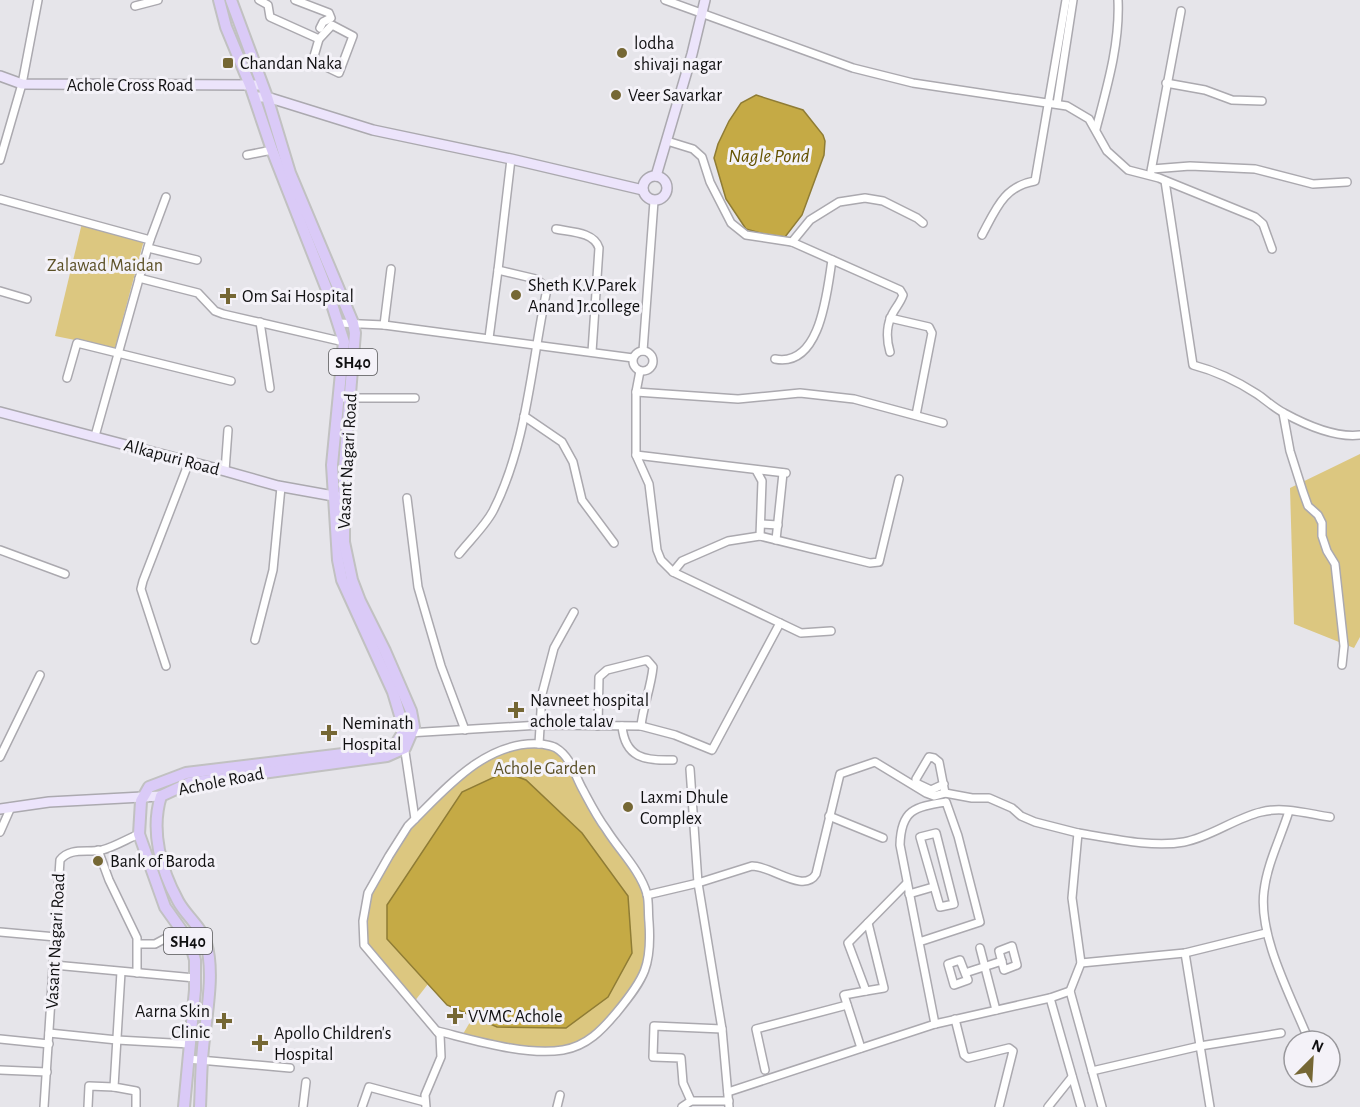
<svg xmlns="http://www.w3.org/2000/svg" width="1360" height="1107" viewBox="0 0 1360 1107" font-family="'Alegreya Sans',sans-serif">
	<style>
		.green { fill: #dcc780 }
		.water { fill: #c5aa45; stroke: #8f7c35; stroke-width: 1.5 }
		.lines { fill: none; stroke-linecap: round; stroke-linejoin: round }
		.street-casing { stroke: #aba9af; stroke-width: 10 }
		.secondary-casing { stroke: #aba9af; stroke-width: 12 }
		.primary-casing { stroke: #c1c1c1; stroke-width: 14 }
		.street { stroke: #fff; stroke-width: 7 }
		.secondary { stroke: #ece4fb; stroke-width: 9 }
		.primary { stroke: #dacaf7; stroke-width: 10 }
		.poi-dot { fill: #756734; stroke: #f4f2f8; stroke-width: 2 }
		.labels { text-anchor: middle; stroke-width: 6; stroke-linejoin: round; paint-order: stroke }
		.shield { fill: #f4f2f8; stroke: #545456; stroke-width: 1.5 }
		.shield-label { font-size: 16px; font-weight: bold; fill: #101011 }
		.poi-label { font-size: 18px; fill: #101011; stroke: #f4f2f8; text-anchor: start }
		.street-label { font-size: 18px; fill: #101011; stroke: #f4f2f8 }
		.park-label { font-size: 18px; fill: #5b5026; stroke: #f4f2f8 }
		.water-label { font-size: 20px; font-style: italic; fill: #655200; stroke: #f4f2f8 }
	</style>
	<rect width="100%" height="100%" fill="#e6e5ea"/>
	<g class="green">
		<polygon points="82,223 144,240 115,348 55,336"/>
		<polygon points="1360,454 1360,637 1354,648 1294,624 1290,488"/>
		<polygon points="515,746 556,747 572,765 582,788 647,895 651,945 640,982 599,1033 563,1050 514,1048 463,1034 473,1017 497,1027 628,896 582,833 526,780 387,939 428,984 414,1002 364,945 368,893 408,826 480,760"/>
	</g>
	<g class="water">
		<polygon points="756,95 803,110 823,135 825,141 824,155 802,215 785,237 764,234 746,229 726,199 714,158 718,144 729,121 741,103"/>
		<polygon points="505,772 526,780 582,833 628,896 632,953 608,997 566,1028 497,1027 447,1005 387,939 387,905 462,792"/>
	</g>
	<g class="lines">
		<g class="street-casing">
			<g id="street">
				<polyline points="259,0 268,5 270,17 319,39"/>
				<polyline points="295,0 329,13 331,18 323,22 320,28"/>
				<polyline points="665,0 853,68 913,83 1067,106 1089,119 1107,151 1128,170 1159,178 1255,217 1263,224 1272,249"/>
				<polyline points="135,6 158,0"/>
				<polygon points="332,25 353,36 339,73 318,63 312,63 319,39"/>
				<polyline points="1166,83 1205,90 1232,100 1262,101"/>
				<polyline points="1057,104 1073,0"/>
				<path d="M 1096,129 C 1107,87 1120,44 1118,0"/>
				<polyline points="667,141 693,149 702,157 710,182 731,223 746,235 792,242 810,220 839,202 865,198 883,201 917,218 923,223"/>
				<polyline points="247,155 272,150"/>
				<polyline points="0,160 22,84 38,0"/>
				<polyline points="1152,169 1190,166 1255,169 1313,184 1347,182"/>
				<polyline points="1151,171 1181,11"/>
				<path d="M 1165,181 L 1193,365 C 1216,371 1237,381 1257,394 C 1266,400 1274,408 1284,413 C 1306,425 1335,438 1360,435"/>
				<polyline points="0,199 150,240 95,436"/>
				<path d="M 556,229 C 571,232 594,232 599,248 L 592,352"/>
				<path d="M 982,235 C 996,209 1004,186 1035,181 L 1066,0"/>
				<polyline points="150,240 166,197"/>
				<path d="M 792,242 L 900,290 L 903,295 C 900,304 894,309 891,317 C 886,328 887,342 890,352"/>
				<polyline points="148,248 197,260"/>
				<polyline points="139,278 198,293 215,311 223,314 344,342"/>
				<polyline points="0,291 27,299"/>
				<polyline points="890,318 929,327 932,333 916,415"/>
				<polyline points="260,322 270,388"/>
				<polyline points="338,323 384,325 633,358"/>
				<polyline points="384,325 391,269"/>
				<polyline points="489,338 498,270"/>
				<polyline points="643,351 654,201"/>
				<circle cx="643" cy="361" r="10"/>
				<path d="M 775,359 C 821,368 827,291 832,260"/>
				<polyline points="640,371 636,392 636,455 649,484 657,550 661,560 673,572 801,633 831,631"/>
				<polyline points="67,378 77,343 231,381"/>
				<polyline points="636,392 738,399 800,393 854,399 943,423"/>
				<polyline points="338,398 415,398"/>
				<polyline points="1283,413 1290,451 1303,492 1308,506 1318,515 1322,523 1322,536 1327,551 1335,564 1344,646 1342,665"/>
				<polyline points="524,416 562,442 573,462 582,500 614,543"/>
				<polyline points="636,455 786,473"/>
				<polyline points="756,470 762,481 760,536"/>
				<polyline points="225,471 228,430"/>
				<polyline points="407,498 418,587 441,666 465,730"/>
				<polyline points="761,524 778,525"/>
				<polyline points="776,540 783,473"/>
				<polyline points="0,550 65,574"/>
				<path d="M 459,554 C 470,540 485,526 493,511 C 527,444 531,366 546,294 L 546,287 L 536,279 L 498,270 L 511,159"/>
				<polyline points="673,572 682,561 728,541 760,536 870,563 879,562 899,479"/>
				<polyline points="255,640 273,570 281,487"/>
				<polyline points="166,666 141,589 143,581 189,462"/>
				<path d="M 598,726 L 599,677 L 607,670 L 647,660 L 653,667 C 651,688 643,706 641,726"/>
				<path d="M 622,726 C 625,758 645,761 673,760"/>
				<polyline points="408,733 540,725 641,726 675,735 712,750 780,623"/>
				<polyline points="539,744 542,694 554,648 574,612"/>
				<polyline points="404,745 415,819 408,826 389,856 368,893 363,921 364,945 440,1035 441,1057 425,1095 426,1107"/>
				<polyline points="0,757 40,675"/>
				<path d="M 690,769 L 698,883 L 752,866 C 772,866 804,894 816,874 L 840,774 L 875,762 L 926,793 L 934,796 L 945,793 L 972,798 L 989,798 L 1012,808 L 1021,816 L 1035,822 L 1078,833"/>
				<polyline points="944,784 931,790 916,783 916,779 929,757 934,758 939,762 945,793"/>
				<path d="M 1289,811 C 1281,837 1267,864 1264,891 C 1258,937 1292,998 1309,1041"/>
				<polyline points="829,816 883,838"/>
				<path d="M 415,819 C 448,786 487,741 539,744 C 543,744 553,746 556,748 C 571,757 575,776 583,790 C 590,803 597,817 606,829 C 619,850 640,870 647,894 C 649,902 648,913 649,922 C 652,965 645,978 617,1012 C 602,1030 587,1046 563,1050 C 525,1056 474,1040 437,1031"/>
				<polyline points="0,832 11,807"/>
				<polygon points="936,833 954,904 940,907 920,837"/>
				<polyline points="98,850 109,880 137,938 137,973"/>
				<polyline points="909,894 933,887"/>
				<polyline points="647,895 698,883 722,1029 729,1107"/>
				<polyline points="0,932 56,937"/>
				<path d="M 919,942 L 980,922 L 958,836 L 946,802 C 915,807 901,809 900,845 L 935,1024"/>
				<polyline points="138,944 155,944 181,930"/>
				<polygon points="1012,946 1017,965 1004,970 999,951"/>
				<polyline points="980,948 996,1010"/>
				<polyline points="1185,953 1210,1107"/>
				<polyline points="1081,963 1185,953 1266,933"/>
				<polyline points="54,965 195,978"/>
				<polyline points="121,972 114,1087 136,1091 136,1107"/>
				<polyline points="965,973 960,960 948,964 954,985 968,980 965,973 1002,961"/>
				<polyline points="866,991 884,988 868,923"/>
				<polyline points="1050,998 1081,1107"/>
				<polyline points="955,1019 964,1055 968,1058 1009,1048 1013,1051 999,1107"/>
				<polyline points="49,1033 117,1040 190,1044"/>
				<polyline points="0,1039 49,1044"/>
				<polyline points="861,1048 844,995 866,991 848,943 907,883"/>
				<polyline points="188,1059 290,1068"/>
				<polyline points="0,1070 47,1072"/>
				<polyline points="765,1070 756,1029 847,1005"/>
				<polyline points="1092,1071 1200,1046 1281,1033"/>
				<polyline points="728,1092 935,1024 1050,998 1070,991"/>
				<polyline points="691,1101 683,1083 681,1058 653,1057 654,1026 722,1029"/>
				<path d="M 44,1107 L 60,860 C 70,847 87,853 102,850 C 114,847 127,839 139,834"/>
				<polyline points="88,1107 89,1086 114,1087"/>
				<polyline points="303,1107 306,1082"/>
				<polyline points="362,1107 369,1087 425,1102"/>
				<polyline points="557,1107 560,1095"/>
				<polyline points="682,1107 691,1101 729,1101"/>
				<polyline points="1048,1107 1072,1077"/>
				<path d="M 1102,1107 L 1070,991 L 1081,963 L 1072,898 L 1078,833 C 1110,838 1152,848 1184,842 C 1211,837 1235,818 1261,812 C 1283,806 1309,814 1330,817"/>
			</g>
		</g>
		<g class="secondary-casing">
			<g id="secondary">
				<polyline points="0,76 22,84 262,85"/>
				<polyline points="254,97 267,97 373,130 511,159 643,190"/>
				<circle cx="655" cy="188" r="12"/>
				<polyline points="656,176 692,54 705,0"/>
				<polyline points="0,412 225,471 278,486 339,497"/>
				<polyline points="0,809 49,802 161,796"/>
			</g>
		</g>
		<g class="primary-casing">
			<g id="primary">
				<polyline points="184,1107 195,990 195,960 192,949 187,938 165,907 139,834 141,801 149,787 186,773 384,749 396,744 402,734 402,722 393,692 342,580 338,560 332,465 344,342 329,295 272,150 250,85 226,27 219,0"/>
				<path d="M 200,1107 C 201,1087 201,1067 203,1048 C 206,1016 215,973 206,943 C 201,926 186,916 178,901 C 161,870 150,831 161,796 L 189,783 L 387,756 L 405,748 L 414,727 L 411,711 L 385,651 L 360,601 L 352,580 L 344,542 L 344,467 L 355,333 L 353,323 L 290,173 L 267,97 L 231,0"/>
			</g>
		</g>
		<use href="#street" class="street"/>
		<use href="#secondary" class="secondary"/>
		<use href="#primary" class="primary"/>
	</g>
	<g class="poi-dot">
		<circle cx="622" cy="53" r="6"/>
		<rect x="222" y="57" width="12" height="12" rx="3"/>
		<circle cx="616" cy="95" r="6"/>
		<circle cx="516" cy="295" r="6"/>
		<path d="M225 287h6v6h6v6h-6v6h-6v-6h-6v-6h6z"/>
		<path d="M513 701h6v6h6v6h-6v6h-6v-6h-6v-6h6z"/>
		<path d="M326 724h6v6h6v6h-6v6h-6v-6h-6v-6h6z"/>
		<circle cx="628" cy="807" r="6"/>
		<circle cx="98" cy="861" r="6"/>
		<path d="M452 1007h6v6h6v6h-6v6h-6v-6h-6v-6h6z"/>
		<path d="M221 1012h6v6h6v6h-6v6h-6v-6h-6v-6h6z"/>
		<path d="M257 1034h6v6h6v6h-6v6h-6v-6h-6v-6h6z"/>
	</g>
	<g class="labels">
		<g class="shield">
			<rect x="329" y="349" width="48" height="26" rx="4.5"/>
			<rect x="164" y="928" width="48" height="26" rx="4.5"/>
		</g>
		<g class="shield-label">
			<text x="353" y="368">SH40</text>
			<text x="188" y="947">SH40</text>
		</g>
		<g class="poi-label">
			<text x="634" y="49">lodha<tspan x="634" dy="21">shivaji nagar</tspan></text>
			<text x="240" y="69">Chandan Naka</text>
			<text x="628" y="101">Veer Savarkar</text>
			<text x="528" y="291">Sheth K.V.Parek<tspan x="528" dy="21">Anand Jr.college</tspan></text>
			<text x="242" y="302">Om Sai Hospital</text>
			<text x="530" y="706">Navneet hospital<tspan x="530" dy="21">achole talav</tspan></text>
			<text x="342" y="729">Neminath<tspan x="342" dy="21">Hospital</tspan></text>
			<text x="640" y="803">Laxmi Dhule<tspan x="640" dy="21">Complex</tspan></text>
			<text x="110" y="867">Bank of Baroda</text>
			<text x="210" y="1017" text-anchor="end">Aarna Skin<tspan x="210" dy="21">Clinic</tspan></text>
			<text x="468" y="1022">VVMC Achole</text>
			<text x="274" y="1039">Apollo Children's<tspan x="274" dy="21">Hospital</tspan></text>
		</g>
		<g class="street-label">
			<text x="130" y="91">Achole Cross Road</text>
			<text transform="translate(172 457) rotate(15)" y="6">Alkapuri Road</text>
			<text transform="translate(347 461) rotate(-87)" y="6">Vasant Nagari Road</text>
			<text transform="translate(221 781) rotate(-11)" y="6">Achole Road</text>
			<text transform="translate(55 941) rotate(-87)" y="6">Vasant Nagari Road</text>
		</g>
		<g class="park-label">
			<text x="105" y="271">Zalawad Maidan</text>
			<text x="545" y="774">Achole Garden</text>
		</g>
		<g class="water-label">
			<text x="769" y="162">Nagle Pond</text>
		</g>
	</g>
	<g transform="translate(1312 1059) rotate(24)"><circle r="28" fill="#f4f2f8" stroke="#99989c" stroke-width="1.5"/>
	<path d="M0-4.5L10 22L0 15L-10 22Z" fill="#756734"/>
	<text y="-9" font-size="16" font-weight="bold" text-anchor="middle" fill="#101011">N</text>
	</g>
</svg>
